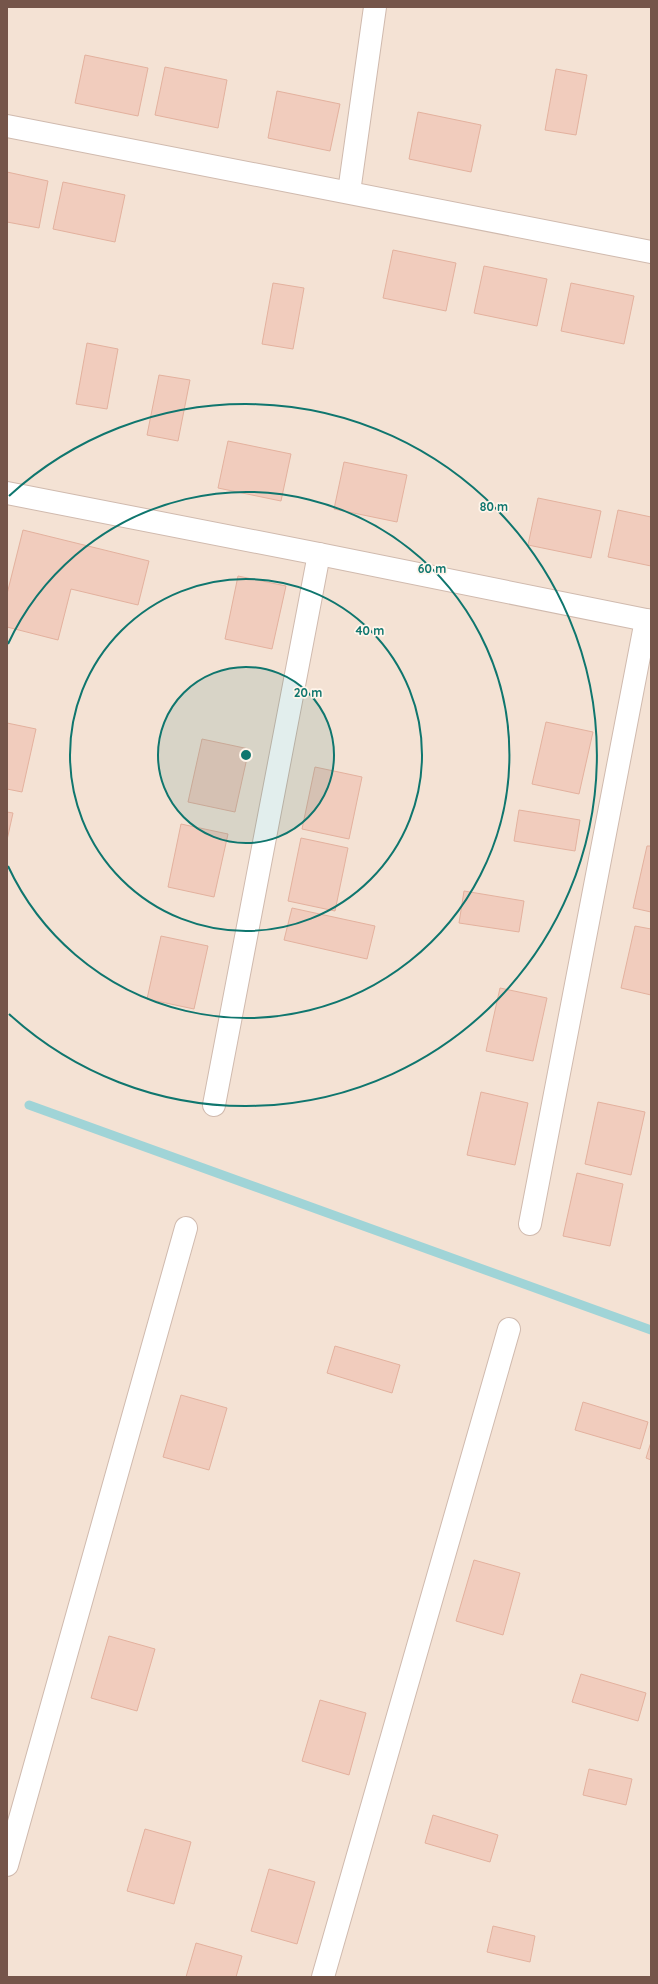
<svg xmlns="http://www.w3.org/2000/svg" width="658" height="1984" viewBox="0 0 658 1984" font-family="Quicksand,sans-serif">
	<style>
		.residential { fill: #f4e2d4 }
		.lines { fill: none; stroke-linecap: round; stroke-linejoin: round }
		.stream { stroke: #a0d4d7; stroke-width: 9 }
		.building { fill: #f1ccbd; stroke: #e3b19e }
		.minor-casing { stroke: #d0baae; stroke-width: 24 }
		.minor { stroke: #fff; stroke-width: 22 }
		.ring { fill: none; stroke: #0f766e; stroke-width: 2 }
		.centre { fill: #0f766e; stroke: #fff5eb; stroke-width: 2 }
		.ring-label { font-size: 12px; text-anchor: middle; font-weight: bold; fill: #0f766e; stroke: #fff5eb; stroke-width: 3.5; stroke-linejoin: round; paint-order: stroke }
	</style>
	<rect width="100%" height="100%" fill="#fcf1e5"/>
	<rect class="residential" x="7" y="7" width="644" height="1970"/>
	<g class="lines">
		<polyline class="stream" points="29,1105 651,1330"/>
	</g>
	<g class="building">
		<polygon points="85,55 148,68 138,116 75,103"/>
		<polygon points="165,67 227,80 218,128 155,115"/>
		<polygon points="556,69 587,75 576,135 545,130"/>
		<polygon points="277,91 340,104 330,151 268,138"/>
		<polygon points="418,112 481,125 471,172 409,159"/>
		<polygon points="7,172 48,181 39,228 7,222"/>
		<polygon points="63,182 125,195 115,242 53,229"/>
		<polygon points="393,250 456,263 446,311 383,298"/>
		<polygon points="484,266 547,279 537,326 474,313"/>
		<polygon points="273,283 304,288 293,349 262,344"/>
		<polygon points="571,283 634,296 624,344 561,331"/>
		<polygon points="87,343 118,349 107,409 76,404"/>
		<polygon points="159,375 190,380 178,441 147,435"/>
		<polygon points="228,441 291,454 281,501 218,488"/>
		<polygon points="344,462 407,475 397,522 334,509"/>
		<polygon points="538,498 601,511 591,558 528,545"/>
		<polygon points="618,510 651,517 651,566 608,557"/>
		<polygon points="23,530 149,561 138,605 71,589 58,640 7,627 7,594"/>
		<polygon points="238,576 286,586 272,649 225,639"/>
		<polygon points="546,722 593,732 579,794 532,784"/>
		<polygon points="7,723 36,729 22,792 7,789"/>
		<polygon points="202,739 249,749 235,812 188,802"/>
		<polygon points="315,767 362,777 349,839 302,829"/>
		<polygon points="519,810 580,820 575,851 514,841"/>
		<polygon points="7,812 13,813 7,840"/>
		<polygon points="181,824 228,834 214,897 168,887"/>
		<polygon points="301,838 348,848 335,911 288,901"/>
		<polygon points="647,846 651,846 651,912 633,908"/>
		<polygon points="464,891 524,901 519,932 459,923"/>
		<polygon points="292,908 375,926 367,959 284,940"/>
		<polygon points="635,926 651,929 651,995 621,988"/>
		<polygon points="161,936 208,946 194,1009 147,999"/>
		<polygon points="500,988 547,998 533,1061 486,1051"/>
		<polygon points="481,1092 528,1103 515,1165 467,1155"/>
		<polygon points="598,1102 645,1112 631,1175 585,1164"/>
		<polygon points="577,1173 623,1184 610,1246 563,1236"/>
		<polygon points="335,1346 400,1365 392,1393 327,1373"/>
		<polygon points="181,1395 227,1408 209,1470 163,1457"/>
		<polygon points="583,1402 648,1422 640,1449 575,1430"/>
		<polygon points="651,1442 651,1460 646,1458"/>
		<polygon points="474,1560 520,1573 503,1635 456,1621"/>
		<polygon points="109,1636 155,1649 137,1711 91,1698"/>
		<polygon points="581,1674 646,1693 638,1721 572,1702"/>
		<polygon points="320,1700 366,1713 349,1775 302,1761"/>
		<polygon points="589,1769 632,1779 626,1805 583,1795"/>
		<polygon points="433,1815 498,1835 490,1862 425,1843"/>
		<polygon points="145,1829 191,1842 174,1904 127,1891"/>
		<polygon points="269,1869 315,1882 297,1944 251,1931"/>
		<polygon points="493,1926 535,1936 530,1962 487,1952"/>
		<polygon points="196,1943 242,1956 236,1977 186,1977"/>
	</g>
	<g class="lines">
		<g class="minor-casing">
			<g id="minor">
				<polyline points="7,126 651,252"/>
				<polyline points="349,192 375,7"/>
				<polyline points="7,493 319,554 651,621"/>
				<polyline points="214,1105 319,554"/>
				<polyline points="530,1224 646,620"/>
				<polyline points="7,1865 186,1228"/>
				<polyline points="323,1977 509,1329"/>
			</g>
		</g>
		<use href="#minor" class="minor"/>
	</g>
	<circle cx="246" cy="755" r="88" fill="#0f766e" fill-opacity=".12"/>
	<g class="ring">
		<circle cx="246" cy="755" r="88"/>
		<circle cx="246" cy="755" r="176"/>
		<path d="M8 644A263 263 0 1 1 8 866"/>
		<path d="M9 496A351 351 0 1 1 9 1014"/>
	</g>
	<circle cx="246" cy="755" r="6" class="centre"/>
	<g class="ring-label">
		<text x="494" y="511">80 m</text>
		<text x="432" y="573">60 m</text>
		<text x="370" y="635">40 m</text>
		<text x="308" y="697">20 m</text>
	</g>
	<rect width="658" height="1984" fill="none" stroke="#75554a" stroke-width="16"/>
</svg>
